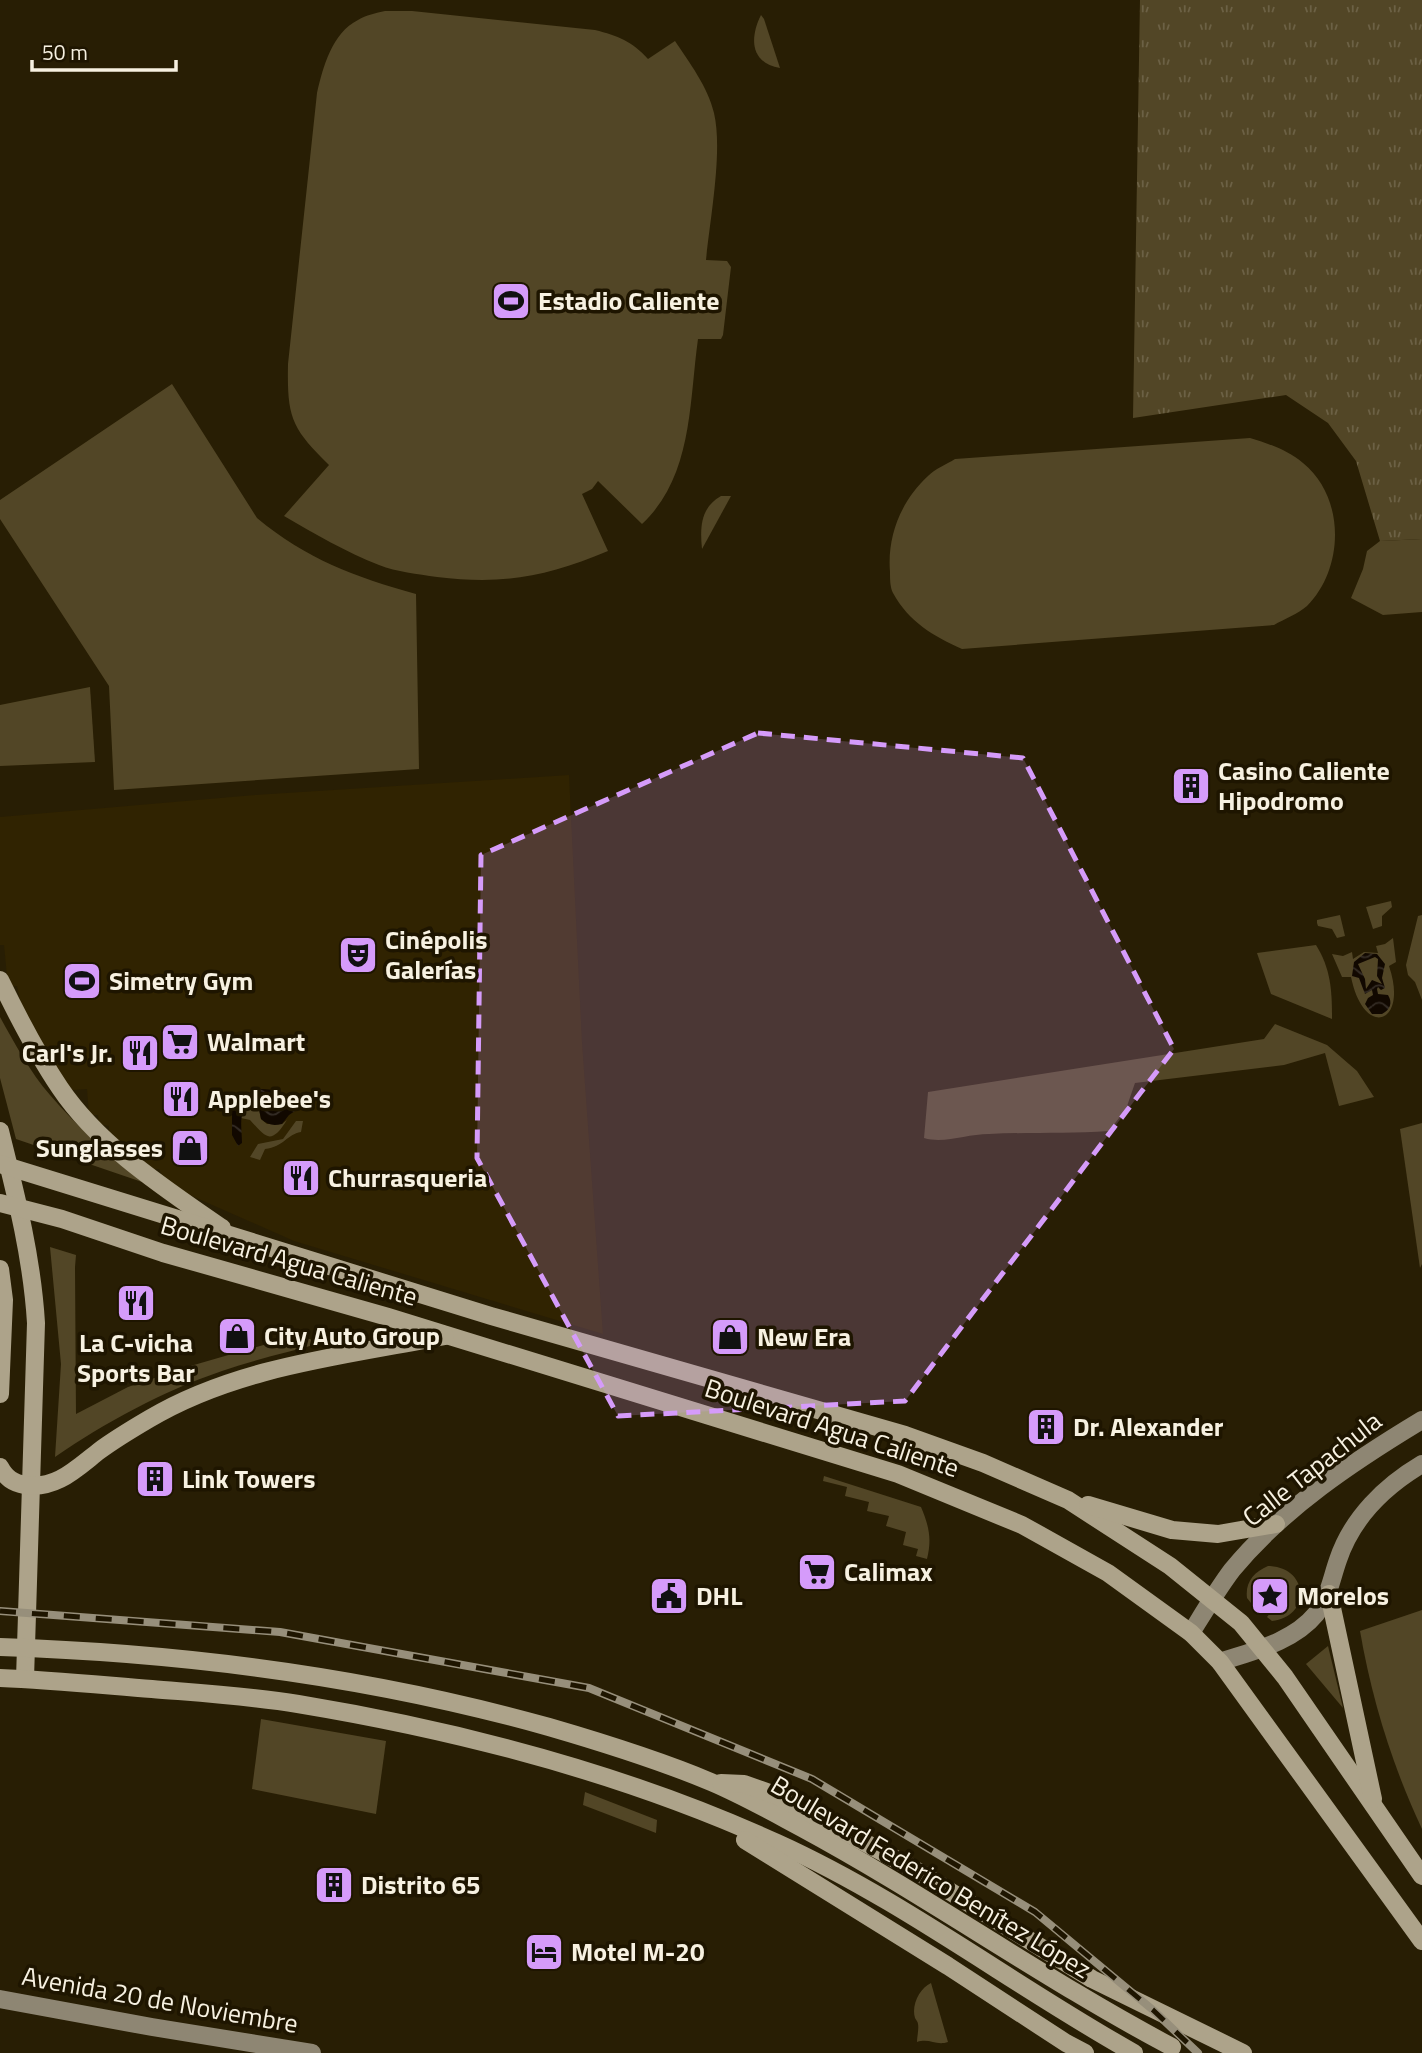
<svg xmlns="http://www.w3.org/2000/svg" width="1422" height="2053" viewBox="0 0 1422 2053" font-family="'Titillium Web',sans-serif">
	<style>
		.built { fill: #302301 }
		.green { fill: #524626 }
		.park { fill: url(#park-tufts) }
		.water { fill: url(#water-waves); fill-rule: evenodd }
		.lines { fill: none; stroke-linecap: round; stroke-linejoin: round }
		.secondary { stroke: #8e8673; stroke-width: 18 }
		.primary { stroke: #ada38a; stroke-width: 18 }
		.rail-casing { stroke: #978f7b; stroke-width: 8 }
		.rail { stroke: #1e1500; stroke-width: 5; stroke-dasharray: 16; stroke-linecap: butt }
		.marked { fill: #d59bfa; fill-opacity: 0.2; stroke: #d59bfa; stroke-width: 5; stroke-dasharray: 14 9; stroke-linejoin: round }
		.labels { text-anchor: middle; stroke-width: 7; stroke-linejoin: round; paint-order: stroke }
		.poi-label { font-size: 26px; font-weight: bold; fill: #f7f1e1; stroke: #1e1500; text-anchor: start }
		.street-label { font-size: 26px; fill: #f7f1e1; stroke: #1e1500 }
	</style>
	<defs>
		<pattern id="park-tufts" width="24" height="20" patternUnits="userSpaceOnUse" patternTransform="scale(1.75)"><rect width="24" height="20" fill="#524626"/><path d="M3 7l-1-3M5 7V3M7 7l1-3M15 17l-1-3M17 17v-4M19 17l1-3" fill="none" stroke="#6c6145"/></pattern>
		<pattern id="water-waves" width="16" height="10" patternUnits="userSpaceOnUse" patternTransform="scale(1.75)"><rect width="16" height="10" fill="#110800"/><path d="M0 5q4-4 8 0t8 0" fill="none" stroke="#342c25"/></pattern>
	</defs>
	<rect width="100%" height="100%" fill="#281e04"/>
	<polygon class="built" points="569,775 582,1042 603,1334 294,1241 167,1185 159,1169 144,1170 139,1155 134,1148 127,1144 116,1142 109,1137 109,1126 99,1124 98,1115 89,1115 87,1089 73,1090 64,1087 51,1059 51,1051 46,1051 21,1004 17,986 8,987 4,945 0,945 0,817 255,795"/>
	<g class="green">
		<path d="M 385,11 L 412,11 L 595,30 C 618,36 632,41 648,59 L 675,41 C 689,62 708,87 714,113 C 723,151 710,219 706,260 L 727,261 L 731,267 L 723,335 L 721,339 L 698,339 C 689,403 693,476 642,524 L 598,481 L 592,489 L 582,494 L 608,551 C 546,577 503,585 437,577 C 417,574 397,572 379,565 C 346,552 315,534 284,516 L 329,465 C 291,428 287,417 288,364 L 317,93 C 323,67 332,33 358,20 C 366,15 376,13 385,11 Z"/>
		<path d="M 761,15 L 764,19 L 780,68 C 751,63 749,39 761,15 Z"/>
		<path d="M 172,384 L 257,518 C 306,559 355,577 416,594 L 419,769 L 114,790 L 109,686 L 0,519 L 0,500 Z"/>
		<path d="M 1250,438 C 1270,444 1287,450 1303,463 C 1346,498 1344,569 1307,606 C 1298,614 1284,619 1274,625 L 962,649 C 933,636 909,622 893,593 C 890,587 890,579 890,572 C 887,536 901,501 928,476 C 935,469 947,464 955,459 Z"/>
		<path d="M 721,496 L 731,496 L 702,549 C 700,528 700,508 721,496 Z"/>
		<polygon points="1422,539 1422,612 1383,615 1351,598 1363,569 1367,551 1380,541"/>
		<polygon points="90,687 95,762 0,766 0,705"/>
		<polygon points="1391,901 1392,907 1382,916 1382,926 1373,929 1366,907"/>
		<polygon points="1340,915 1345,936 1337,938 1332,929 1318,926 1317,923 1317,920"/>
		<polygon points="1422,915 1422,1000 1415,982 1408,975 1406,965 1418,916"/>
		<path d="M 1393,938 L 1396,962 L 1389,966 C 1409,1024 1364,1040 1351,977 L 1342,977 L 1332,954 L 1343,956 L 1352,952 L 1353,959 L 1364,952 L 1378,953 L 1376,946 L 1385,944 Z"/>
		<path d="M 1316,945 C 1331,969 1332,991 1332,1019 L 1271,994 L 1257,953 Z"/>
		<path d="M 0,1017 C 15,1044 30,1072 50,1095 C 77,1127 110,1154 142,1182 L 16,1139 L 0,1078 Z"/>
		<path d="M 1275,1024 L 1327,1045 L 1357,1071 L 1374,1097 L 1339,1106 L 1325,1053 L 1284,1065 L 1135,1083 L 1126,1109 L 1109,1131 C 1068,1134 1029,1132 989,1134 C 967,1134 944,1144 924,1138 L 928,1092 L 1264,1039 Z"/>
		<path d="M 257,1099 L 261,1119 L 267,1124 L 282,1124 L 287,1120 C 270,1147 265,1136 250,1120 L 241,1118 L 244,1108 Z"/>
		<path d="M 296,1121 L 303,1121 L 301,1132 C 287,1134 284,1147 265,1149 L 260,1160 L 250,1157 L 258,1144 L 283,1139 Z"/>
		<polygon points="1422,1123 1422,1264 1420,1268 1400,1129"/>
		<path d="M 50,1247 L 76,1255 L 75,1267 L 76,1414 L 128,1387 L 187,1367 L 298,1335 L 321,1343 C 288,1352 254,1360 222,1371 C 163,1391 106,1422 55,1457 L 61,1364 Z"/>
		<path d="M 824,1476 L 921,1507 C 929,1526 932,1539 927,1559 L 916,1556 L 918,1549 L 903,1545 L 906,1532 L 886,1526 L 889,1516 L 867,1511 L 869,1502 L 845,1496 L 847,1487 L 823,1481 Z"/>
		<path d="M 1268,1566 C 1309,1567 1312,1616 1272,1621 L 1267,1617 L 1283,1597 L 1268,1584 L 1251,1603 L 1247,1598 C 1245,1582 1254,1572 1268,1566 Z"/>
		<path d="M 1422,1610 L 1422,1829 C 1392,1765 1372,1700 1360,1631 Z"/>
		<polygon points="1328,1646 1343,1708 1306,1664"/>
		<polygon points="261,1719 386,1741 376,1814 252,1789"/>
		<polygon points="585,1792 657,1820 656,1833 583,1805"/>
		<path d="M 931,1983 L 948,2042 C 936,2046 930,2038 917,2042 C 917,2037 919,2029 918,2024 C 918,2022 916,2020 915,2018 C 911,2005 920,1988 931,1983 Z"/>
	</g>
	<polygon class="park" points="1140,0 1422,0 1422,539 1380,541 1356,461 1328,423 1286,395 1133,418"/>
	<g class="water">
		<path d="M 1365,953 L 1377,954 L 1385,964 L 1382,978 L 1385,988 L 1381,990 L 1378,987 L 1377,989 L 1378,994 L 1388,995 C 1393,1003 1390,1010 1382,1014 L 1372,1014 L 1365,1004 L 1368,998 L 1373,995 L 1372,990 L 1365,994 L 1359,978 L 1352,976 L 1354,962 ZM 1375,957 L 1378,959 L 1377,976 L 1382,984 L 1372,980 L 1366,989 L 1365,979 L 1358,964 Z"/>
		<path d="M 259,1089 C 276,1089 290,1092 298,1109 L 289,1115 L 282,1124 C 273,1126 268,1125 261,1119 L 257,1100 C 236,1107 242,1125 242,1143 L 238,1146 L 232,1135 L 232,1109 L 247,1094 Z"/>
	</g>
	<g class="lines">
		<g class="secondary">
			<path d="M 1191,1633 C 1204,1612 1217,1590 1232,1570 C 1283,1508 1354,1461 1422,1420"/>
			<path d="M 1220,1662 C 1253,1651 1293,1642 1316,1614 C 1329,1597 1331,1580 1338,1560 C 1352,1518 1385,1486 1422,1464"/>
			<polyline points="0,1999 152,2027 312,2053"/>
		</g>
		<g class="primary">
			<path d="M 0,980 C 18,1017 37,1054 60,1088 C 99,1146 166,1189 222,1228"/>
			<path d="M 0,1131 C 16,1195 32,1257 36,1323 L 25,1679"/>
			<polyline points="0,1164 491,1316 905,1435 983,1463 1068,1500 1170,1566 1241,1623 1285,1677 1422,1876"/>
			<polyline points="0,1203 62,1219 163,1253 388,1317 898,1474 1022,1525 1108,1573 1191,1633 1220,1662 1422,1941"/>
			<polyline points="0,1269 4,1300 0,1394"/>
			<path d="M 0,1467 C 6,1478 13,1483 25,1485 C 56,1490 77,1468 99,1451 C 115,1439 132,1429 149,1419 C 238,1366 345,1356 445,1336"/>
			<polyline points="1088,1505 1172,1530 1218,1534 1276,1524"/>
			<polyline points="1329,1594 1373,1799"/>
			<path d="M 0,1647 C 186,1653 371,1677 549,1727 C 604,1743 659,1760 711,1782 C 742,1795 772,1812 802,1828 C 928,1896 1045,1980 1172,2047"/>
			<path d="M 0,1678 C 51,1680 101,1685 152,1689 C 200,1693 250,1696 298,1704 C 461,1731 626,1774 777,1843 C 903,1900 1014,1986 1134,2053"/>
			<polyline points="721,1783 744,1784 778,1796 912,1868 1092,1979 1243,2053"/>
			<polyline points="745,1840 948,1966 1066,2043 1085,2053"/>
		</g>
		<g class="rail-casing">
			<polyline id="rail" points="0,1611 280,1632 589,1688 812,1779 1035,1912 1153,2010 1198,2053"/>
		</g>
		<use href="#rail" class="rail"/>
	</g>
	<path class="marked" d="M 758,733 L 1023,758 L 1174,1049 L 905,1401 L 618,1416 L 477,1158 L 481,855 Z"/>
	<defs>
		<g id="stadium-square" transform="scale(2.0125)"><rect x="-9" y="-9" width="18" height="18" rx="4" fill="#d59bfa" stroke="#1e1500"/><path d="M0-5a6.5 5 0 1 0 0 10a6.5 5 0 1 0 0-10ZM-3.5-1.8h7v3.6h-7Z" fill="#111"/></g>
		<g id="building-square" transform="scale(2.0125)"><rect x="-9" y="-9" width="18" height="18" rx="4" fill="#d59bfa" stroke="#1e1500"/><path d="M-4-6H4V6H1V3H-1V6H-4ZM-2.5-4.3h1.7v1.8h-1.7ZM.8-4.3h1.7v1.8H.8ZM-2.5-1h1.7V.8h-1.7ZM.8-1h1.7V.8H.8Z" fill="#111"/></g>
		<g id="theatre-square" transform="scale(2.0125)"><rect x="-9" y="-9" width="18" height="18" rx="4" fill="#d59bfa" stroke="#1e1500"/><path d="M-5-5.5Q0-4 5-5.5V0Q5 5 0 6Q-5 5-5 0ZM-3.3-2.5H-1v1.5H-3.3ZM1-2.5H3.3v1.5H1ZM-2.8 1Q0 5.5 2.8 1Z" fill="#111"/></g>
		<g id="supermarket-square" transform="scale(2.0125)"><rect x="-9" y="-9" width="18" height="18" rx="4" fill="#d59bfa" stroke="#1e1500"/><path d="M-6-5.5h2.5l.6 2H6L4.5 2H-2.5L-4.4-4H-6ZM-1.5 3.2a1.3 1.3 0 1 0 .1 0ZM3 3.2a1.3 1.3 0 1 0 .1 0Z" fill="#111"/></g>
		<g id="restaurant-square" transform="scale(2.0125)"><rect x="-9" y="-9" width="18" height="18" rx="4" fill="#d59bfa" stroke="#1e1500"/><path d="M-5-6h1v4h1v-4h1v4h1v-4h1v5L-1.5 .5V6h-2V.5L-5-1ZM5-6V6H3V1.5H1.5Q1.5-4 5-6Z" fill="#111"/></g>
		<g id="shop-square" transform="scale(2.0125)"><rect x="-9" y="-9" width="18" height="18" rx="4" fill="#d59bfa" stroke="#1e1500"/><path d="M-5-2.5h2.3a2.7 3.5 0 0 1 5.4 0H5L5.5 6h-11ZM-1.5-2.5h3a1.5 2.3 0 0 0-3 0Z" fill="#111"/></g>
		<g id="civic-square" transform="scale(2.0125)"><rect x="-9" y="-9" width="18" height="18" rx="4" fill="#d59bfa" stroke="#1e1500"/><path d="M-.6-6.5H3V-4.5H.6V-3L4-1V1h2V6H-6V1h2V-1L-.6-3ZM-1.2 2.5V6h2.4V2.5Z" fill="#111"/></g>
		<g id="sight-square" transform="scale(2.0125)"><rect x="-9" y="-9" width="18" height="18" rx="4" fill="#d59bfa" stroke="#1e1500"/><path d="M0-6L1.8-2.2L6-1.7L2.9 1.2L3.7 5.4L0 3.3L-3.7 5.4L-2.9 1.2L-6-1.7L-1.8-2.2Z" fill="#111"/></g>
		<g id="hotel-square" transform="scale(2.0125)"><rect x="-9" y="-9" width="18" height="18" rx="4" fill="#d59bfa" stroke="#1e1500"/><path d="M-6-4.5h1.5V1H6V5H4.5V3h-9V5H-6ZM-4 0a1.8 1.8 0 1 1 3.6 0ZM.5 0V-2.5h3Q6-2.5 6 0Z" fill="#111"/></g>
	</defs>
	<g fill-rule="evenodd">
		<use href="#stadium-square" x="511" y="301"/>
		<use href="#building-square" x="1191" y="786"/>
		<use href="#theatre-square" x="358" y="955"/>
		<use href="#stadium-square" x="82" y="981"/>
		<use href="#supermarket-square" x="180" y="1042"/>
		<use href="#restaurant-square" x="140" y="1053"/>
		<use href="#restaurant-square" x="181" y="1099"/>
		<use href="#shop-square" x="190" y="1148"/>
		<use href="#restaurant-square" x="301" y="1178"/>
		<use href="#restaurant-square" x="136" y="1303"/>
		<use href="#shop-square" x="237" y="1336"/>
		<use href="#shop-square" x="730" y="1337"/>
		<use href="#building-square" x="1046" y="1427"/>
		<use href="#building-square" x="155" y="1479"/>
		<use href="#supermarket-square" x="817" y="1572"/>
		<use href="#civic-square" x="669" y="1596"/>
		<use href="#sight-square" x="1270" y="1596"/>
		<use href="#building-square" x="334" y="1885"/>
		<use href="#hotel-square" x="544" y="1952"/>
	</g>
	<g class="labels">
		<g class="poi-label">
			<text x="538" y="310">Estadio Caliente</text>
			<text x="1218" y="780">Casino Caliente<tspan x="1218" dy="30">Hipodromo</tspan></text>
			<text x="385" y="949">Cinépolis<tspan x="385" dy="30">Galerías</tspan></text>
			<text x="109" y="990">Simetry Gym</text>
			<text x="207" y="1051">Walmart</text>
			<text x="113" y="1062" text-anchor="end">Carl's Jr.</text>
			<text x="208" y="1108">Applebee's</text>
			<text x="163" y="1157" text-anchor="end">Sunglasses</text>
			<text x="328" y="1187">Churrasqueria</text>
			<text x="264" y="1345">City Auto Group</text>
			<text x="757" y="1346">New Era</text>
			<text x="136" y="1352" text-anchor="middle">La C-vicha<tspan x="136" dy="30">Sports Bar</tspan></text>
			<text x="1073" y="1436">Dr. Alexander</text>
			<text x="182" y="1488">Link Towers</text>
			<text x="844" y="1581">Calimax</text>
			<text x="696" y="1605">DHL</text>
			<text x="1297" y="1605">Morelos</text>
			<text x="361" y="1894">Distrito 65</text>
			<text x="571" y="1961">Motel M-20</text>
		</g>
		<g class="street-label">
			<text transform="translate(289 1261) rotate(16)" y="9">Boulevard Agua Caliente</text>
			<text transform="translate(832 1428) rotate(18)" y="9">Boulevard Agua Caliente</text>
			<text transform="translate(1312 1469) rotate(-38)" y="9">Calle Tapachula</text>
			<text transform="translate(931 1877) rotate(31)" y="9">Boulevard Federico Benítez López</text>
			<text transform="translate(160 2000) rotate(10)" y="9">Avenida 20 de Noviembre</text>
		</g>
	</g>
	<path d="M32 60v10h144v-10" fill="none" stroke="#f7f1e1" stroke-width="3.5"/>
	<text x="42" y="60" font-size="21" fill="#f7f1e1" stroke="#1e1500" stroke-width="5" paint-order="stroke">50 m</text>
</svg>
